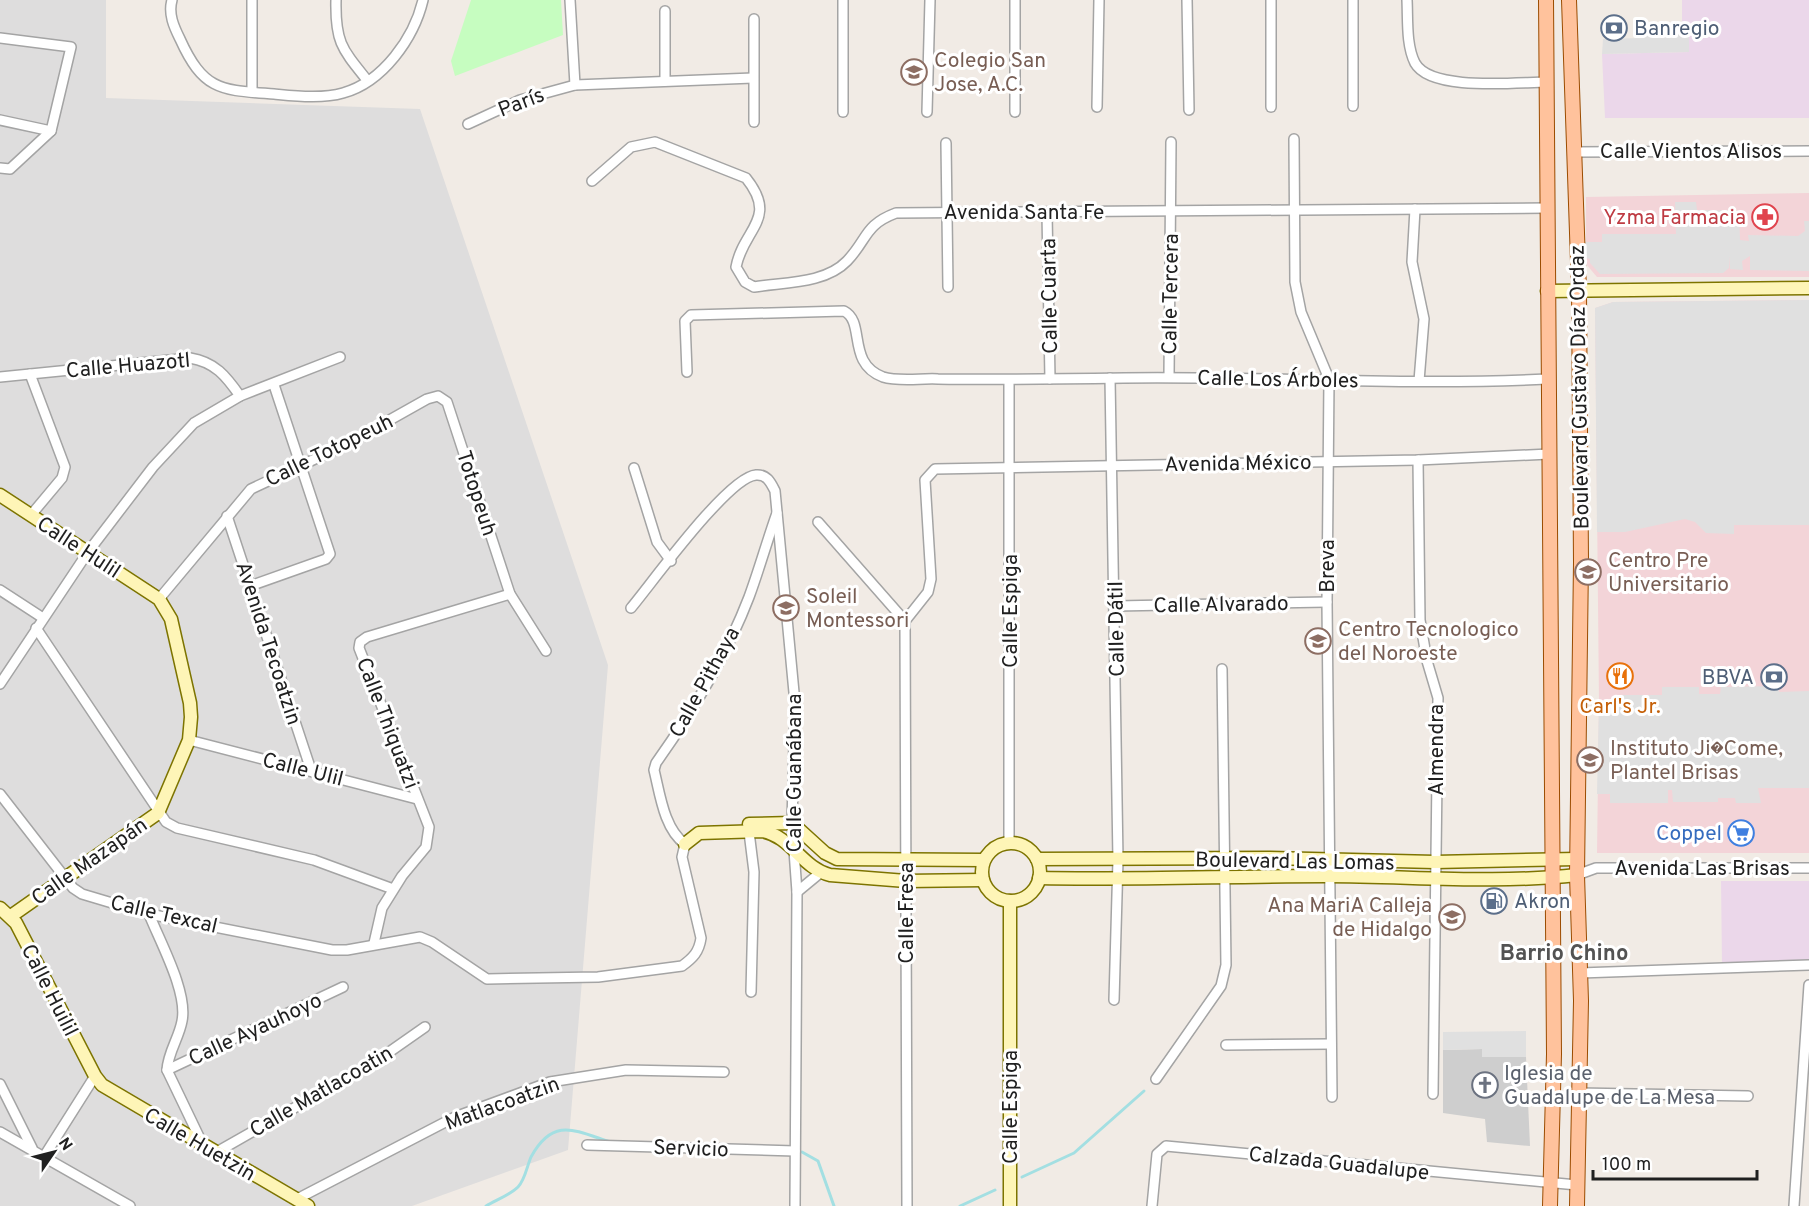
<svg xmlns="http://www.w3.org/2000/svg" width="1809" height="1206" viewBox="0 0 1809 1206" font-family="Overpass,sans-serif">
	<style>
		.residential { fill: #dedddd }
		.commercial { fill: #f3d4d8 }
		.industrial { fill: #ebd7ea }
		.religious { fill: #cecece }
		.park { fill: #c6fdc0 }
		.parking { fill: #e0e0e0 }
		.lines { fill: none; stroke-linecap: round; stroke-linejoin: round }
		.stream { stroke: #a3dfe2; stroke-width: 3 }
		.street-casing { stroke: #a4a4a4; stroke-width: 12 }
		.secondary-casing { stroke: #7d7400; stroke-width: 15 }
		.primary-casing { stroke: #9b4c00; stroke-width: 16 }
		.street { stroke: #fff; stroke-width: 9 }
		.secondary { stroke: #fef5b7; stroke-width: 12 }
		.primary { stroke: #ffc29c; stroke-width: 14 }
		.labels { text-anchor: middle; stroke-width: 6; stroke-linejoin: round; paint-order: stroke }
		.service-label { font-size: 21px; fill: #4e5e75; stroke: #fff; text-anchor: start }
		.education-label { font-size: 21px; fill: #785e54; stroke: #fff; text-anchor: start }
		.street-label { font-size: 21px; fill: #202020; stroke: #fff }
		.health-label { font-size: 21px; fill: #be3a42; stroke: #fff; text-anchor: end }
		.food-label { font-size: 21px; fill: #c56008; stroke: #fff }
		.shop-label { font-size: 21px; fill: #366cbe; stroke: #fff; text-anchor: end }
		.worship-label { font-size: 21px; fill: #5b616d; stroke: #fff; text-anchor: start }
		.neighbourhood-label { font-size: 22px; font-weight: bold; fill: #535353; stroke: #fff }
	</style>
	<rect width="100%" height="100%" fill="#f1ebe5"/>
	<polygon class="residential" points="0,0 106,0 106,98 420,109 608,665 568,1150 412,1206 0,1206"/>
	<g class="commercial">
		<polygon points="1809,193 1809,277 1597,277 1586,264 1586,197"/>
		<polygon points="1809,300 1809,853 1597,853 1599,702 1595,308 1613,302"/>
	</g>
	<g class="industrial">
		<polygon points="1682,0 1809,0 1809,118 1605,118 1602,54 1689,52 1688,23 1682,23"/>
		<polygon points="1721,881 1809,881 1809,962 1722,964"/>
	</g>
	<polygon class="religious" points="1482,1049 1483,1057 1526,1057 1530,1146 1487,1142 1485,1119 1443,1113 1443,1050"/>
	<polygon class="park" points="471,0 561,0 563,35 455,76 451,61"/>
	<g class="parking">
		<polygon points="1642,23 1689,23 1689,52 1602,54 1603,39 1642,38"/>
		<polygon points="1675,202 1696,202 1697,210 1739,211 1740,240 1749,241 1748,235 1798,236 1805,231 1804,221 1809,221 1809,271 1750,270 1750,256 1742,261 1743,270 1730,269 1729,256 1729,268 1723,273 1600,274 1590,263 1590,259 1586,258 1585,242 1602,242 1602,234 1676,234"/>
		<polygon points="1809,300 1809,525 1734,525 1734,534 1706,533 1695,522 1685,519 1625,532 1597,532 1595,308 1613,302"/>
		<polygon points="1778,686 1779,692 1809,691 1809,788 1758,788 1761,803 1736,803 1735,798 1718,798 1718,802 1673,802 1672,790 1668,790 1668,803 1610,803 1610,794 1597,794 1599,702 1618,702 1619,695 1662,695 1662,687 1699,687 1699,694 1720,694 1721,687"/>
		<polygon points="1526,1031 1526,1057 1482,1057 1482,1049 1443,1050 1443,1032"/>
	</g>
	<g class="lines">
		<g class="stream">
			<polyline points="802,1152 818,1161 834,1206"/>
			<polyline points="1022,1177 1074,1153 1144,1091"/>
			<path d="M 486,1206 C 496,1200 510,1195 518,1187 C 525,1180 527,1166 531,1157 C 553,1117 574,1130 610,1142"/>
			<polyline points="960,1206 995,1190"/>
		</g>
		<g class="street-casing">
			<g id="street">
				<path d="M 172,0 C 168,14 174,27 180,39 C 204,92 222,90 274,94 C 296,96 322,99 343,93 C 383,82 414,38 423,0"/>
				<path d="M 336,0 C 335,42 342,49 367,80"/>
				<polyline points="570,0 575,85"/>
				<polyline points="1015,0 1015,112"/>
				<polyline points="1187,0 1189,110"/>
				<polyline points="1271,0 1271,107"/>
				<path d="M 1407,0 C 1408,20 1406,45 1415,63 C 1431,92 1518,82 1547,82"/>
				<polyline points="665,11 665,81"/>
				<polyline points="754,19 754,122"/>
				<polyline points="0,38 71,47 51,131 10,169 0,168"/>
				<polyline points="252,92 252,0"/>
				<polyline points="1353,106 1353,0"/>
				<polyline points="1097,107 1099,0"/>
				<polyline points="843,112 843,0"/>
				<polyline points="927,112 930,0"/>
				<polyline points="0,120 51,131"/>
				<polyline points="468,124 520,100 575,85 753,78"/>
				<polyline points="1294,139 1295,282 1301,312 1329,379 1327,602 1332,1097"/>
				<polyline points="946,143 948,287"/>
				<polyline points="1573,152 1809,151"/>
				<path d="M 592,181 L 631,147 L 655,142 L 746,178 C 779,219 743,229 736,267 L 745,282 L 754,287 C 784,282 825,284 847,261 C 868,239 864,225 896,213 L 1547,208"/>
				<polyline points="1415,209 1412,262 1424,319 1419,381"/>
				<polyline points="1047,213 1050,379"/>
				<path d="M 687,372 L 685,321 L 691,315 L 844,311 C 866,322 846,363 883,377 C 899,382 921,378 938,379 C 1000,380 1062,379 1124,378 C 1265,376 1407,386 1547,379"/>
				<polyline points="30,374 65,467 62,478 31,515"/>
				<path d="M 0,377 L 190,358 C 215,362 226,376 240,396"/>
				<polyline points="1169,377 1171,142"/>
				<polyline points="1110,378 1118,860 1114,1000"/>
				<polyline points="1009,380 1009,842"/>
				<polyline points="1418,460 1420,620 1427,661 1438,698 1433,1094"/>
				<polyline points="634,468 657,542 671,561"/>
				<polyline points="227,516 311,770"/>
				<polyline points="818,522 905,621"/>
				<polyline points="250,586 326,559 330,554 274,385"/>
				<polyline points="0,590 43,618"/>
				<polyline points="159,599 251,489 347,444 427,399 438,396 447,402 510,594 546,651"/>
				<polyline points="1116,606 1327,602"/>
				<path d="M 631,608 C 652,583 728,477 756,475 C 767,474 771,483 775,491 L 795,703 L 792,823 L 797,892 L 795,1206"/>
				<polyline points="905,621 928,592 931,579 925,480 935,469 1418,460 1549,454"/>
				<polyline points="905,621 907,1206"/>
				<polyline points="36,628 166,822 177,828 314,860 393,889"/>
				<polyline points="0,684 88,552 153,467 194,423 240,396 340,357"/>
				<polyline points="189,740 417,799"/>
				<path d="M 0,794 L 73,888 L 82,894 L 149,914 L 332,950 L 347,950 L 420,937 L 432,942 L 487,979 L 598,977 L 682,966 C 693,958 699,952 701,938 L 682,857 L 685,844 C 664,829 660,794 654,770 L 656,763 C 693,711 726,657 749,597 C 759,570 767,541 777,513"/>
				<polyline points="749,832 754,872 751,992"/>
				<polyline points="1577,875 1596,868 1809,868"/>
				<polyline points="797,892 820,873"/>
				<path d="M 149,914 C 160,942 188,992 182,1021 C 179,1038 168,1052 167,1070 L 203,1145"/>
				<polyline points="374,943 382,908 402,876 426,847 429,827 359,648 360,642 367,637 510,594"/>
				<polyline points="1580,973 1809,965"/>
				<polyline points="1226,1045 1331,1044"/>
				<polyline points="167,1070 343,987"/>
				<polyline points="1156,1079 1221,986 1226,965 1222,669"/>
				<polyline points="0,1084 32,1148"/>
				<polyline points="1578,1093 1748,1096"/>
				<polyline points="0,1132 130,1206"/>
				<polyline points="587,1145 795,1151"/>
				<polyline points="215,1153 375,1062 425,1027"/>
				<polyline points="45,1155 95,1076"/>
				<polyline points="297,1199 455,1117 550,1082 626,1070 724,1072"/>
				<polyline points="1152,1206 1157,1154 1166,1146 1577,1185"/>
				<polyline points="1794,1206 1809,985"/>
			</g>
		</g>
		<g class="secondary-casing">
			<g id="secondary">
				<polyline points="1547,291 1809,288"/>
				<polyline points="0,495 159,599 171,619 190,703 191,717 189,740 158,813 11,916"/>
				<polyline points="749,824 792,823 825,853 837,859 984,860"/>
				<circle cx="1011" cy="872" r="29"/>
				<path d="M 685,844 L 699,833 L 762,831 C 791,836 802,868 830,875 L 906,881 L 983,880"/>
				<polyline points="1037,859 1268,858 1435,862 1577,859"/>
				<path d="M 1039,878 C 1135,880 1231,876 1326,876 C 1410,876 1494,884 1577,875"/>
				<polyline points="1010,901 1010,1206"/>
				<polyline points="0,908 16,923 95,1076 102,1085 308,1206"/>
			</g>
		</g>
		<g class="primary-casing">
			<g id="primary">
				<polyline points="1546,0 1554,1054 1550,1206"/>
				<polyline points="1569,0 1579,291 1581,562 1577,875 1581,1001 1577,1206"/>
			</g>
		</g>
		<use href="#street" class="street"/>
		<use href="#secondary" class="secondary"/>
		<use href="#primary" class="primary"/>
	</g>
	<defs>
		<g id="bank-ring" transform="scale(1.35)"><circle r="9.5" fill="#fff" stroke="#5c6f8a" stroke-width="1.5"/><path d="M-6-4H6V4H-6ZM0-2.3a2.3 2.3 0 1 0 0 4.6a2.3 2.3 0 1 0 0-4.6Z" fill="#5c6f8a"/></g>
		<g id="school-ring" transform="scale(1.35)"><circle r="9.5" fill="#fff" stroke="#8d6e63" stroke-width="1.5"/><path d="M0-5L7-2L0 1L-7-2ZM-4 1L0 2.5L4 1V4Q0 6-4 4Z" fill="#8d6e63"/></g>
		<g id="pharmacy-ring" transform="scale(1.35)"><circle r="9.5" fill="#fff" stroke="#e0444e" stroke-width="1.5"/><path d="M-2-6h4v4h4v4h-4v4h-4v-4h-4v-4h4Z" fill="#e0444e"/></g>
		<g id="university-ring" transform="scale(1.35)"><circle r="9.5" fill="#fff" stroke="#8d6e63" stroke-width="1.5"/><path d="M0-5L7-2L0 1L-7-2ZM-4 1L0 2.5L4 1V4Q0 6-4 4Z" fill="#8d6e63"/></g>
		<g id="restaurant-ring" transform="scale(1.35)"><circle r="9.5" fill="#fff" stroke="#e8710a" stroke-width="1.5"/><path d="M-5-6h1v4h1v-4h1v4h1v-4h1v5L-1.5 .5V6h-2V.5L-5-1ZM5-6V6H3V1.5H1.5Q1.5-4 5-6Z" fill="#e8710a"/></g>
		<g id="supermarket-ring" transform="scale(1.35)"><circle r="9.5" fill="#fff" stroke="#3f7fe0" stroke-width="1.5"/><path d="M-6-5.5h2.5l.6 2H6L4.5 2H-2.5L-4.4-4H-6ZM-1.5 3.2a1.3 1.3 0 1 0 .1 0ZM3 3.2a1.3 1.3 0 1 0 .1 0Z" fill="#3f7fe0"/></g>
		<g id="fuel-ring" transform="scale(1.35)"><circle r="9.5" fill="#fff" stroke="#5c6f8a" stroke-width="1.5"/><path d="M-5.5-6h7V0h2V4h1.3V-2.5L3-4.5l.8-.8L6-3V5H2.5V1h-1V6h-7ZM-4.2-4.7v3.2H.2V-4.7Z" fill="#5c6f8a"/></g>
		<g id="church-ring" transform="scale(1.35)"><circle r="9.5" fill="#fff" stroke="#6b7280" stroke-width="1.5"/><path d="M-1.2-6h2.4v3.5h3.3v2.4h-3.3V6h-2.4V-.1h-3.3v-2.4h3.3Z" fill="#6b7280"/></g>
	</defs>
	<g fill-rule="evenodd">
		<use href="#bank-ring" x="1614" y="28"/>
		<use href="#school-ring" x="914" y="72"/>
		<use href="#pharmacy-ring" x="1765" y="217"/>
		<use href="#university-ring" x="1588" y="572"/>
		<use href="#school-ring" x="786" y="608"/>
		<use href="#university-ring" x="1318" y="641"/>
		<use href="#restaurant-ring" x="1620" y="676"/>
		<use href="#bank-ring" x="1774" y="677"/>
		<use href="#university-ring" x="1590" y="760"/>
		<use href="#supermarket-ring" x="1741" y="833"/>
		<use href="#fuel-ring" x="1494" y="901"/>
		<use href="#school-ring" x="1452" y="917"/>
		<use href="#church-ring" x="1485" y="1085"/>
	</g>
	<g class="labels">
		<g class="service-label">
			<text x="1634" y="35">Banregio</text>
			<text x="1754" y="684" text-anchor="end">BBVA</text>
			<text x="1514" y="908">Akron</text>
		</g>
		<g class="education-label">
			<text x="934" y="67">Colegio San<tspan x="934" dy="24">Jose, A.C.</tspan></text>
			<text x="1608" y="567">Centro Pre<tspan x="1608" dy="24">Universitario</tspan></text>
			<text x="806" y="603">Soleil<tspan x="806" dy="24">Montessori</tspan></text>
			<text x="1338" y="636">Centro Tecnologico<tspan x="1338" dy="24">del Noroeste</tspan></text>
			<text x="1610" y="755">Instituto Ji�Come,<tspan x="1610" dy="24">Plantel Brisas</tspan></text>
			<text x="1432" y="912" text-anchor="end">Ana MariA Calleja<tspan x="1432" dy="24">de Hidalgo</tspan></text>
		</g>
		<g class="street-label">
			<text transform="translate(521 102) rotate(-21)" y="7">París</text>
			<text x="1691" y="158">Calle Vientos Alisos</text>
			<text x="1024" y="219">Avenida Santa Fe</text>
			<text transform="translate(1170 294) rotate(-89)" y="7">Calle Tercera</text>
			<text transform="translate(1049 296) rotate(-91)" y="7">Calle Cuarta</text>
			<text transform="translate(128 365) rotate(-5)" y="7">Calle Huazotl</text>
			<text transform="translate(1278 379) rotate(1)" y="7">Calle Los Árboles</text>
			<text transform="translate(1579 387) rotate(-91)" y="7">Boulevard Gustavo Díaz Ordaz</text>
			<text transform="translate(329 450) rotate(-26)" y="7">Calle Totopeuh</text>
			<text transform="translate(1238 463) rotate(-1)" y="7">Avenida México</text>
			<text transform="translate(477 493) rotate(72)" y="7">Totopeuh</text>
			<text transform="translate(79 547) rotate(33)" y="7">Calle Hulil</text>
			<text transform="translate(1327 566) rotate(-90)" y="7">Breva</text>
			<text transform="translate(1221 604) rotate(-1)" y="7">Calle Alvarado</text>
			<text transform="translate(1010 611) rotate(-90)" y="7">Calle Espiga</text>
			<text transform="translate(1116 629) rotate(-91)" y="7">Calle Dátil</text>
			<text transform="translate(269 643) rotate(72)" y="7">Avenida Tecoatzin</text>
			<text transform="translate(704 682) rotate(-61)" y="7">Calle Pithaya</text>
			<text transform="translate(388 723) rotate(69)" y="7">Calle Thiquatzi</text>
			<text transform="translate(1436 750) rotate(-90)" y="7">Almendra</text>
			<text transform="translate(303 769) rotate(14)" y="7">Calle Ulil</text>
			<text transform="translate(794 773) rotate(-90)" y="7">Calle Guanábana</text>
			<text transform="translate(89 861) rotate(-35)" y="7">Calle Mazapán</text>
			<text transform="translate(1295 861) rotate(1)" y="7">Boulevard Las Lomas</text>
			<text x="1702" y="875">Avenida Las Brisas</text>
			<text transform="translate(906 913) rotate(-90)" y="7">Calle Fresa</text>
			<text transform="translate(164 914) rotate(13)" y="7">Calle Texcal</text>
			<text transform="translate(50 990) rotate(63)" y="7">Calle Huilil</text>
			<text transform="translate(255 1029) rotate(-25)" y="7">Calle Ayauhoyo</text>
			<text transform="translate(321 1091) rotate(-30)" y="7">Calle Matlacoatin</text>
			<text transform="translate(502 1103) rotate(-20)" y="7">Matlacoatzin</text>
			<text transform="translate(1010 1107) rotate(-90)" y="7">Calle Espiga</text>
			<text transform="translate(200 1144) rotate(30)" y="7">Calle Huetzin</text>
			<text transform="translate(691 1148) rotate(2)" y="7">Servicio</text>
			<text transform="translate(1339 1163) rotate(6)" y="7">Calzada Guadalupe</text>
		</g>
		<g class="health-label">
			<text x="1746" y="224">Yzma Farmacia</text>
		</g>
		<g class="food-label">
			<text x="1620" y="713">Carl's Jr.</text>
		</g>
		<g class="shop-label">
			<text x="1722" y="840">Coppel</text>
		</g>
		<g class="worship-label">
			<text x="1504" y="1080">Iglesia de<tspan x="1504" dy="24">Guadalupe de La Mesa</tspan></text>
		</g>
		<g class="neighbourhood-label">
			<text x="1564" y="960">Barrio Chino</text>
		</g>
	</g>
	<g transform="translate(54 1152) rotate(55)" stroke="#ffffff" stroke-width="4.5" paint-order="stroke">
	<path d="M0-4.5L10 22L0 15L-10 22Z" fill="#202020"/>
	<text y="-9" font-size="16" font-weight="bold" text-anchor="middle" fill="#202020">N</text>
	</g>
	<path d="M1593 1170v9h164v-9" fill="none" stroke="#202020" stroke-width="3"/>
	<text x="1602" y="1170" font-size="18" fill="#202020" stroke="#ffffff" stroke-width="4.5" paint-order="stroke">100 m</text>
</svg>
